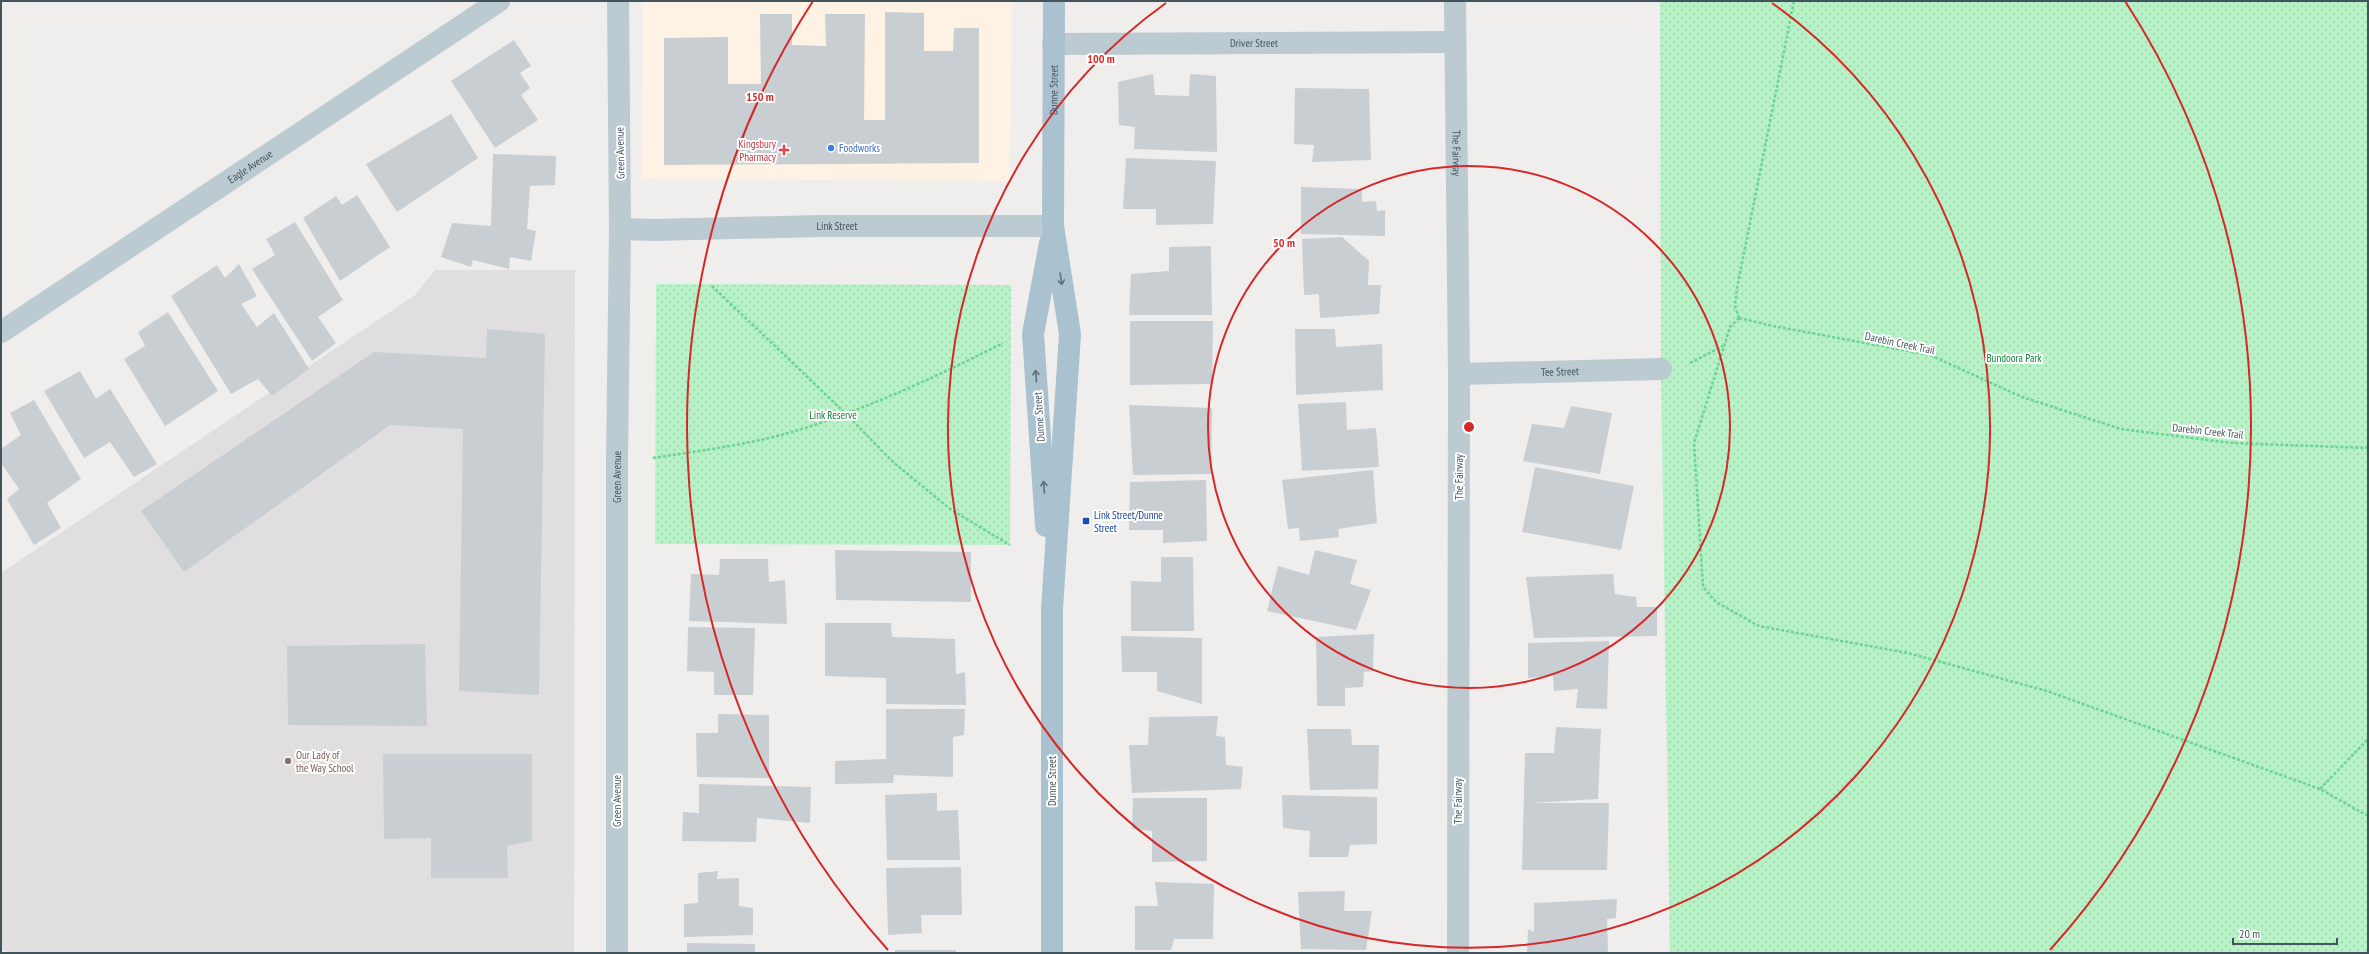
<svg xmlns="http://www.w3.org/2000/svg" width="2369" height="954" viewBox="0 0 2369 954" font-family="'PT Sans Narrow',sans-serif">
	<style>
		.commercial { fill: #fdf2e4 }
		.education { fill: #e1dedf }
		.grass { fill: url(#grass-dots) }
		.building { fill: #c9ced2 }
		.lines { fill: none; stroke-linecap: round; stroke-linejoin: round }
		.path { stroke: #6cd393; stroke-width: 2.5; stroke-dasharray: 3 2; stroke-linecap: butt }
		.minor { stroke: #bccad1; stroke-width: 22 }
		.major { stroke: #aac1cf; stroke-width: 22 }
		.oneway { stroke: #5e6f79 }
		.ring { fill: none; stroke: #d62828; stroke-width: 2 }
		.shop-dot { fill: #3f7fe0; stroke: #fff; stroke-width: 1.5 }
		.health-dot { fill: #e0444e; stroke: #fff; stroke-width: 1.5 }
		.transit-dot { fill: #1a4fb4; stroke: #fff; stroke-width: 1.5 }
		.education-dot { fill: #8d6e63; stroke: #fff; stroke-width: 1.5 }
		.labels { text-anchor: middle; stroke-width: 4; stroke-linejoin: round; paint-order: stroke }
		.street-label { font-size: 11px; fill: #44545c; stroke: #fff }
		.health-label { font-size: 11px; fill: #be3a42; stroke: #fff; text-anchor: end }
		.shop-label { font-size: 11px; fill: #366cbe; stroke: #fff; text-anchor: start }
		.park-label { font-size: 11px; fill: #0f833a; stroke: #fff }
		.transit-label { font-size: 11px; fill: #164399; stroke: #fff; text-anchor: start }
		.education-label { font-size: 11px; fill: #785e54; stroke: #fff; text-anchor: start }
		.centre { fill: #d62828; stroke: #fff; stroke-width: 2 }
		.ring-label { font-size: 12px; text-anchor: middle; font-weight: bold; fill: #d62828; stroke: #fff; stroke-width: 4; stroke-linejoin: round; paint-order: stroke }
	</style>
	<defs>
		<pattern id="grass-dots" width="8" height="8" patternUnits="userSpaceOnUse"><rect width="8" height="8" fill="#b6f2c6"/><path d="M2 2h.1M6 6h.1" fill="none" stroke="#9ed1ac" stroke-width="1.8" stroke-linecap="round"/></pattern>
	</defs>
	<rect width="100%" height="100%" fill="#f0eded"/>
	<polygon class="commercial" points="643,1 1012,1 1010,181 642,179"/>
	<polygon class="education" points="435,270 575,270 574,953 12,953 1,949 1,573 415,295"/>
	<g class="grass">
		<polygon points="1660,1 2368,1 2368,953 1670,953 1661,369"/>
		<polygon points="656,284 1011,285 1010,545 655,544"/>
	</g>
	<g class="building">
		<polygon points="885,12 924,13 924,51 953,51 954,28 979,28 979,163 664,165 664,38 728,37 728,84 761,84 760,14 792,14 792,45 826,46 825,14 865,14 864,120 885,120"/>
		<polygon points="514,40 531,66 520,73 530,88 521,95 538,120 495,148 451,81"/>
		<polygon points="1153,74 1155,95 1189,96 1190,74 1216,76 1217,152 1134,149 1135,127 1119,125 1118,82"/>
		<polygon points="1295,88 1369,89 1371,160 1312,162 1314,145 1294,144"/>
		<polygon points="451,114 478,158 397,212 366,164"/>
		<polygon points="493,154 556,156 555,185 530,186 527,229 536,231 531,261 510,257 509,269 473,260 471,267 441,257 452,223 491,226"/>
		<polygon points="1126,158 1216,161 1213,224 1156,225 1156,209 1123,209"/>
		<polygon points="1301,187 1362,189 1362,202 1376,201 1377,211 1385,210 1385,236 1301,234"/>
		<polygon points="357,195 390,247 340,281 303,218 336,196 342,205"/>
		<polygon points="295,222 343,300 318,317 336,343 312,361 252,269 275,255 266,239"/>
		<polygon points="1342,237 1369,261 1368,285 1381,285 1379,314 1320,318 1319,294 1304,295 1302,239"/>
		<polygon points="1211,246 1212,315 1129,315 1131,274 1169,271 1169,247"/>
		<polygon points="239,264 257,296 241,304 257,327 274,313 309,369 272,396 258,379 231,394 171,296 217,265 225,278"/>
		<polygon points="168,312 218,391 165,426 124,359 145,346 138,332"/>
		<polygon points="1130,321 1213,321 1212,384 1130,385"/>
		<polygon points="487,329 545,334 539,695 459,691 463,429 390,425 184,572 141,511 374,352 486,358"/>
		<polygon points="1295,329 1335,329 1336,347 1382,344 1383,390 1296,395"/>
		<polygon points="80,371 96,399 110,389 157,464 134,477 110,442 84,458 44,391"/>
		<polygon points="34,400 81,479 47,503 61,528 34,545 7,499 19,489 1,463 1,449 21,435 10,413"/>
		<polygon points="1346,402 1347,430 1376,428 1379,467 1302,471 1298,404"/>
		<polygon points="1129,405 1212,408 1211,474 1133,475"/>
		<polygon points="1571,406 1612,413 1600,474 1523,461 1532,424 1564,428"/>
		<polygon points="1535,467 1634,486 1621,550 1522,532"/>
		<polygon points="1373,470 1377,523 1338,529 1339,537 1300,541 1299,528 1288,529 1282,480"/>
		<polygon points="1206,480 1207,541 1163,543 1163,530 1129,530 1130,482"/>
		<polygon points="835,550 971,552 971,602 836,600"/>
		<polygon points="1315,550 1357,560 1350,584 1371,590 1356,630 1267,611 1278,566 1309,575"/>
		<polygon points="1161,557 1193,557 1194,631 1131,631 1131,581 1161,582"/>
		<polygon points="720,559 768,559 769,582 785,580 787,624 689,621 691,574 719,575"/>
		<polygon points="1613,574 1615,594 1636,597 1637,607 1657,607 1657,636 1534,638 1526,577"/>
		<polygon points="825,623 891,623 892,637 955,639 956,674 965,672 966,705 886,704 886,678 825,676"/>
		<polygon points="688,627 755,628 753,695 714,695 714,672 687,671"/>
		<polygon points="1374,634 1373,671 1364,672 1363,687 1345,688 1345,706 1317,706 1316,637"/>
		<polygon points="1121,636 1202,638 1202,704 1157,691 1157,672 1122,672"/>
		<polygon points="1609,641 1607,709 1576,708 1578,689 1554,691 1553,676 1528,678 1528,643"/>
		<polygon points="425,644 427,726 288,725 287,646"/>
		<polygon points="886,709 965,709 964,735 953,737 953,777 894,775 893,783 835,784 835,761 886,759"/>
		<polygon points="718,714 769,715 769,778 697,777 696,733 718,733"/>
		<polygon points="1218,716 1216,736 1225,737 1226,765 1243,767 1241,789 1132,793 1129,745 1148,745 1149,717"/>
		<polygon points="1556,727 1601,729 1598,799 1531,803 1609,803 1607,870 1522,870 1525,753 1554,753"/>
		<polygon points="1307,729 1351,729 1352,745 1379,745 1378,789 1310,790"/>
		<polygon points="383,754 532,754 532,841 507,846 508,878 431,878 431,838 384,839"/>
		<polygon points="699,784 811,787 810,823 757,818 756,842 682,841 683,812 699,813"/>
		<polygon points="937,793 937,811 958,810 960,860 887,860 885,795"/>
		<polygon points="1282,795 1377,797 1377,844 1350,845 1348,857 1309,857 1310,831 1283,828"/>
		<polygon points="1133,798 1207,798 1207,861 1152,862 1152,831 1132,829"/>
		<polygon points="961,867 962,915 921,915 922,933 888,935 886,868"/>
		<polygon points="718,871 717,879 739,878 739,906 753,908 753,935 684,937 684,904 698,903 698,873"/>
		<polygon points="1155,882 1214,884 1213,939 1174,939 1171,950 1135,950 1135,906 1158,906"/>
		<polygon points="1345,891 1344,911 1372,911 1366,950 1301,949 1298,892"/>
		<polygon points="1617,899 1616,918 1607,919 1608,953 1527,953 1528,929 1534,932 1534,903"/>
		<polygon points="687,943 755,944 755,953 687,953"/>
		<rect x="895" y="950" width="61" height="3"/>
	</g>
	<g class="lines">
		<g class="path">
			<polyline points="712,286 845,413 893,462 950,509 1010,545"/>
			<polyline points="1739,318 1730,327 1694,443 1703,587 1716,602 1759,626 1908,653 2047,691 2320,789 2368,816"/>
			<polyline points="1739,318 1773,326 1930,355 2022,397 2121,429 2232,443 2368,448"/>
			<polyline points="1739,318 1735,306 1737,288 1794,1"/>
			<polyline points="1690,363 1723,346"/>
			<path d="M 653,458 C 704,450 756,444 805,428 C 873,406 940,375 1003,343"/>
			<polyline points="2320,789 2368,739"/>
		</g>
		<g class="minor">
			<path id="s1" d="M 1455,1 L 1459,374 L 1458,953"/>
			<path id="s2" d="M 1053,44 L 1455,42"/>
			<path id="s3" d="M 620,229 L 654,230 L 820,226 L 1053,226"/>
			<path id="s4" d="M 1,332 L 499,1"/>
			<path id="s5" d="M 1459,374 L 1661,369"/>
			<path id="s6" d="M 617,953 L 617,458 L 620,229 L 618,1"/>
		</g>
		<g class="major">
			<polyline points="1046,526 1033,334 1050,243"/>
			<path id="s7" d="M 1052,953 L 1052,609 L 1070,334 L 1053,226 L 1054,1"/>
		</g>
	</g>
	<defs><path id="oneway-shaft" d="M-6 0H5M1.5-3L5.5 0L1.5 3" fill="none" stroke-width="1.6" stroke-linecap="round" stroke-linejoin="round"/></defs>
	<g class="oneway">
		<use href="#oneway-shaft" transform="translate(1061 279) rotate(81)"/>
		<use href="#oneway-shaft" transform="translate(1036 376) rotate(-94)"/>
		<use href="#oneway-shaft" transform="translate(1044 487) rotate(-94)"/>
	</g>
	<g class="ring">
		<circle cx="1469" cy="427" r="261"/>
		<path d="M1772 3A521 521 0 1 1 1166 3"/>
		<path d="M888 950A782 782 0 0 1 813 1M2125 1A782 782 0 0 1 2050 950"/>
	</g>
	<circle class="shop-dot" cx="831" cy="148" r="4"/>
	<path class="health-dot" d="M782 144h4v4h4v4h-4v4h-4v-4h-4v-4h4z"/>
	<rect class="transit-dot" x="1082" y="517" width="8" height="8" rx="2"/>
	<circle class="education-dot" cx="288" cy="761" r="4"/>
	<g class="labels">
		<g class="street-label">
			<text dy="4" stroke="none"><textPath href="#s2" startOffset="201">Driver Street</textPath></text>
			<text dy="4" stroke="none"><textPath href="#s7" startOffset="865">Dunne Street</textPath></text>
			<text transform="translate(620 153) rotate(-91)" y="4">Green Avenue</text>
			<text dy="4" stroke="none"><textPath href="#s1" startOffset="152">The Fairway</textPath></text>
			<text dy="4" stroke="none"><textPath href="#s4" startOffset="299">Eagle Avenue</textPath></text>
			<text dy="4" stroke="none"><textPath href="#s3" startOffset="217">Link Street</textPath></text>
			<text transform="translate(1900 343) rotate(12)" y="4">Darebin Creek Trail</text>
			<text dy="4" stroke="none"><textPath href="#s5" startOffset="101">Tee Street</textPath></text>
			<text transform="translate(1039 417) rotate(-94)" y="4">Dunne Street</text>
			<text transform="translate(2208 431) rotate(6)" y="4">Darebin Creek Trail</text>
			<text dy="4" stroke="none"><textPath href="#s6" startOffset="476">Green Avenue</textPath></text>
			<text transform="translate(1459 477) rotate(-90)" y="4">The Fairway</text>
			<text transform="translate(1052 781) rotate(-90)" y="4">Dunne Street</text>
			<text transform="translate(617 801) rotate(-90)" y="4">Green Avenue</text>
			<text transform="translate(1458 801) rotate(-90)" y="4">The Fairway</text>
		</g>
		<g class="health-label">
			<text x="776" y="148">Kingsbury<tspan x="776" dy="13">Pharmacy</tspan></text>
		</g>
		<g class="shop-label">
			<text x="839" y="152">Foodworks</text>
		</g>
		<g class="park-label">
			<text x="2014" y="362">Bundoora Park</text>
			<text x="833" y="419">Link Reserve</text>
		</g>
		<g class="transit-label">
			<text x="1094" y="519">Link Street/Dunne<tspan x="1094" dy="13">Street</tspan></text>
		</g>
		<g class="education-label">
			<text x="296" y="759">Our Lady of<tspan x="296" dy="13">the Way School</tspan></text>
		</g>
	</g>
	<circle cx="1469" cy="427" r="6" class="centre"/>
	<g class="ring-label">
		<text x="1101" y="63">100 m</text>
		<text x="760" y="101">150 m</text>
		<text x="1284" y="247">50 m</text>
	</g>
	<rect width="2369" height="954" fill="none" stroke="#44545c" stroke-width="4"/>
	<path d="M2233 938v6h104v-6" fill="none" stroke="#44545c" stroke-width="2"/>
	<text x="2239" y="938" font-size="12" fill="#44545c" stroke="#ffffff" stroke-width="3" paint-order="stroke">20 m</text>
</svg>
